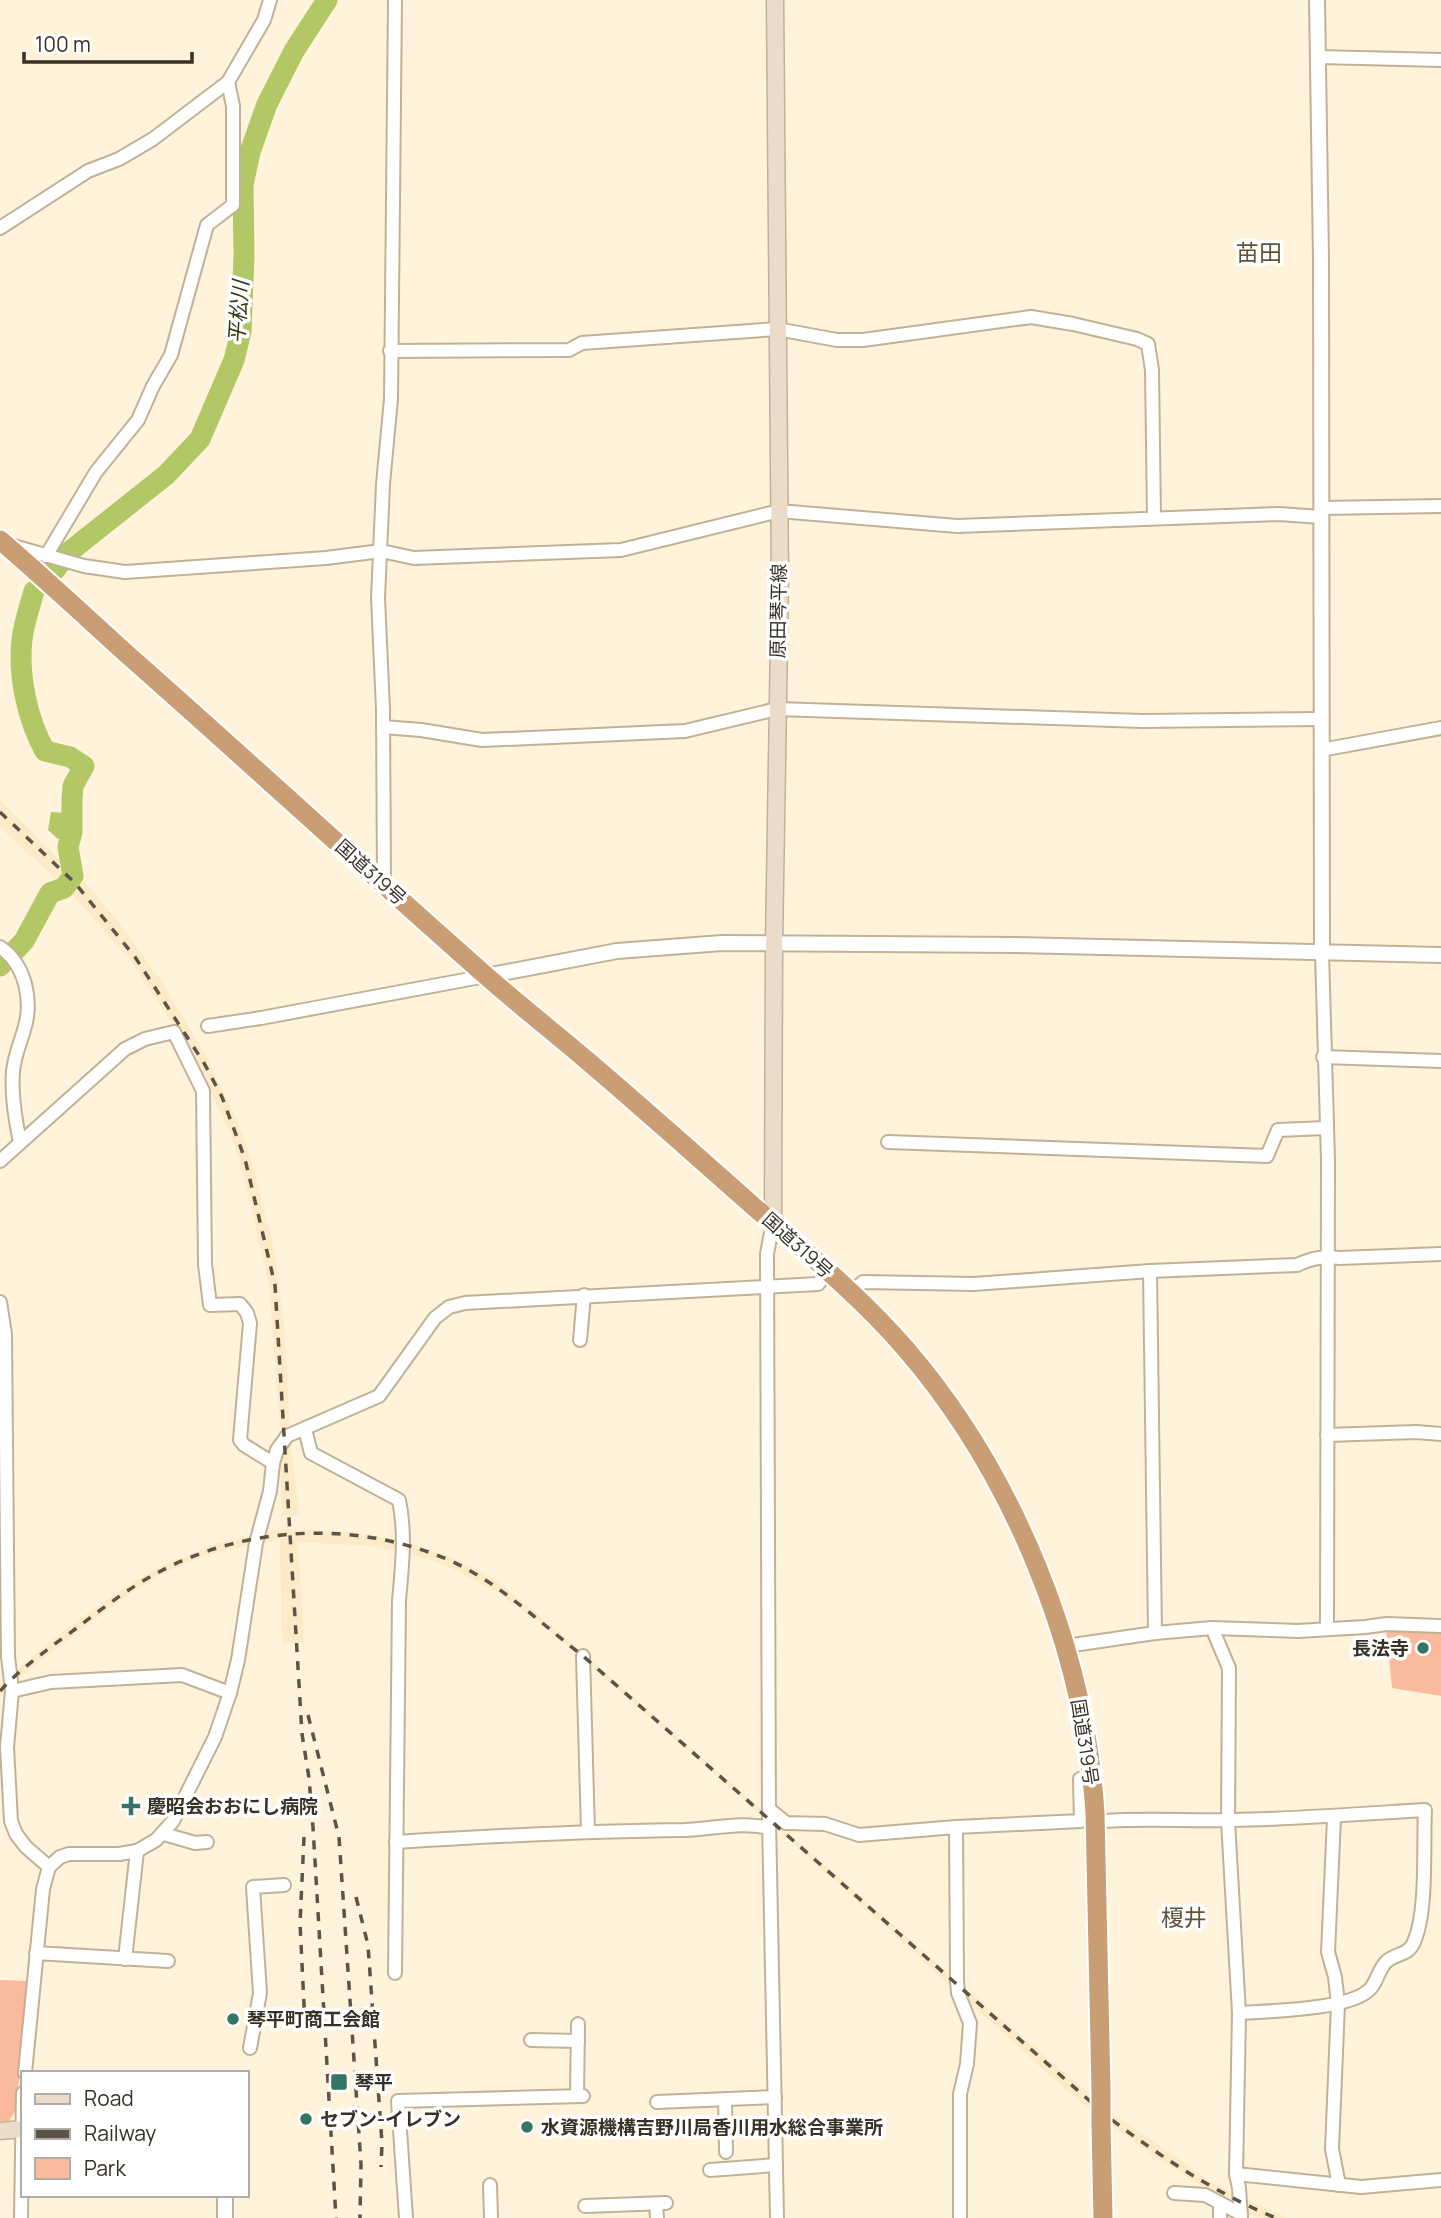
<svg xmlns="http://www.w3.org/2000/svg" width="1441" height="2218" viewBox="0 0 1441 2218" font-family="Manrope,'Noto Sans JP',sans-serif">
	<style>
		.built { fill: #fdeac6 }
		.green { fill: #faba9b }
		.water { fill: #b2c867 }
		.lines { fill: none; stroke-linecap: round; stroke-linejoin: round }
		.river { stroke: #b2c867; stroke-width: 21 }
		.minor-casing { stroke: #c1b297; stroke-width: 16 }
		.tertiary-casing { stroke: #c1b297; stroke-width: 18 }
		.secondary-casing { stroke: #c1b297; stroke-width: 19 }
		.trunk-casing { stroke: #fff; stroke-width: 23 }
		.minor { stroke: #fff; stroke-width: 12 }
		.tertiary { stroke: #fff; stroke-width: 14 }
		.secondary { stroke: #ebdbcb; stroke-width: 16 }
		.trunk { stroke: #ca9e74; stroke-width: 19 }
		.rail { stroke: #5c5547; stroke-width: 3.5; stroke-dasharray: 9 9; stroke-linecap: butt }
		.trunk-bridge-casing { stroke: #fff; stroke-width: 23; stroke-linecap: butt }
		.trunk-bridge { stroke: #ca9e74; stroke-width: 19 }
		.poi-dot { fill: #347565; stroke: #fff; stroke-width: 2.5 }
		.labels { text-anchor: middle; stroke-width: 7; stroke-linejoin: round; paint-order: stroke }
		.street-label { font-size: 19px; fill: #373226; stroke: #fff }
		.poi-label { font-size: 19px; font-weight: bold; fill: #373226; stroke: #fff; text-anchor: start }
		.water-label { font-size: 21px; font-style: italic; fill: #333c13; stroke: #fff }
		.quarter-label { font-size: 23px; fill: #5f5239; stroke: #fff }
	</style>
	<rect width="100%" height="100%" fill="#fff3dc"/>
	<g class="built">
		<polygon points="0,800 71,872 61,884 0,827"/>
		<polygon points="81,877 116,919 165,986 208,1060 239,1124 251,1159 274,1248 284,1323 290,1425 280,1428 269,1285 240,1161 228,1128 198,1064 178,1031 129,959 69,891"/>
		<polygon points="290,1441 300,1515 282,1516 280,1452"/>
		<polygon points="281,1529 354,1532 399,1540 450,1557 479,1570 503,1586 552,1626 957,1981 1111,2112 1214,2184 1287,2218 1259,2218 1241,2210 1152,2155 1105,2121 1065,2089 775,1827 549,1630 497,1592 447,1566 425,1558 374,1546 298,1542 304,1642 282,1644 280,1540 222,1551 197,1559 160,1575 119,1601 57,1648 11,1684 0,1697 0,1684 52,1640 115,1594 156,1568 218,1543"/>
	</g>
	<g class="green">
		<polygon points="1386,1629 1441,1630 1441,1696 1392,1688"/>
		<polygon points="0,1980 29,1981 16,2110 9,2121 0,2122"/>
	</g>
	<polygon class="water" points="51,812 65,813 63,839 58,839 48,830"/>
	<g class="lines">
		<g class="river">
			<polyline points="54,571 69,552 166,475 200,439 234,360 241,332 244,256 243,185 250,152 267,104 294,51 327,0"/>
			<path d="M 0,966 L 24,941 L 50,893 L 64,888 L 73,876 L 68,847 L 72,832 L 72,800 L 73,786 L 84,766 L 70,757 L 45,751 C 27,719 18,675 22,639 C 24,623 30,606 34,591"/>
		</g>
		<g class="minor-casing">
			<g id="minor">
				<polyline points="1319,57 1441,60"/>
				<polyline points="0,228 88,171 119,159 153,139 228,82 264,20 270,0"/>
				<polyline points="390,351 569,350 582,343 777,329 837,340 863,340 1031,317 1073,324 1137,339 1148,344 1152,370 1154,518"/>
				<polyline points="1321,508 1441,506"/>
				<polyline points="10,545 84,566 125,572 326,558 381,551 414,558 621,550 779,511 957,526 1279,514 1321,517"/>
				<polyline points="46,556 96,472 138,420 153,386 171,355 207,225 233,205 233,106 228,82"/>
				<polyline points="383,727 421,730 482,740 553,737 685,731 777,709 1143,721 1321,719"/>
				<polyline points="1321,750 1441,728"/>
				<polyline points="384,883 383,709 378,598 383,484 391,399 395,0"/>
				<path d="M 0,947 C 26,965 33,1001 24,1030 C 20,1044 14,1057 13,1072 C 11,1096 15,1119 20,1142"/>
				<polyline points="1322,953 1328,1160 1327,1629"/>
				<polyline points="208,1026 261,1018 486,976"/>
				<polyline points="1323,1057 1441,1061"/>
				<polyline points="888,1142 1267,1156 1278,1130 1326,1128"/>
				<polyline points="0,1161 125,1049 145,1039 174,1032 203,1091 205,1264 210,1305 240,1304 247,1313 250,1323 240,1440 244,1445 273,1463"/>
				<polyline points="773,1222 767,1254 769,1820 777,2218"/>
				<polyline points="1150,1271 1155,1633"/>
				<path d="M 850,1293 L 863,1282 L 974,1284 L 1150,1271 L 1297,1265 C 1312,1258 1323,1256 1340,1258 L 1441,1254"/>
				<polyline points="0,1302 5,1334 8,1656 12,1691 7,1747 11,1821 16,1834 26,1847 49,1867 60,1857 69,1854 119,1854 137,1851 156,1840 173,1821 215,1737 230,1693 238,1660 256,1543 270,1491 273,1463 277,1450 287,1436 379,1396 435,1318 449,1307 465,1303 818,1284 828,1271"/>
				<polyline points="580,1340 584,1295"/>
				<path d="M 305,1429 L 311,1453 L 399,1500 C 406,1534 402,1567 399,1601 L 395,1973"/>
				<polyline points="1327,1435 1416,1432 1441,1434"/>
				<polyline points="1212,1628 1229,1668 1228,1821 1239,2013 1236,2174 1239,2188 1241,2218"/>
				<polyline points="1066,1646 1155,1633 1212,1628 1298,1631 1365,1627 1387,1624 1441,1626"/>
				<polyline points="583,1656 588,1831"/>
				<polyline points="12,1691 51,1682 182,1675 230,1693"/>
				<polyline points="769,1809 786,1823 825,1824 859,1835 956,1827 957,1981 958,1993 970,2023 967,2064 960,2094 960,2218"/>
				<polyline points="1334,1818 1328,1952 1335,1977 1338,2004 1332,2149 1339,2185"/>
				<path d="M 1103,1821 C 1146,1818 1189,1821 1232,1820 C 1296,1819 1360,1814 1425,1810 C 1423,1845 1428,1914 1413,1944 C 1408,1955 1395,1954 1387,1961 C 1379,1968 1377,1982 1370,1989 C 1351,2010 1268,2011 1239,2013"/>
				<polyline points="956,1827 1081,1821 1080,1779 1093,1773"/>
				<polyline points="164,1834 195,1843 207,1842"/>
				<path d="M 396,1842 C 492,1836 588,1831 684,1830 C 714,1829 741,1821 769,1828"/>
				<polyline points="36,1953 168,1961"/>
				<polyline points="125,1959 137,1851"/>
				<polyline points="531,2040 578,2041"/>
				<polyline points="250,2048 260,1993 253,1887 284,1885"/>
				<polyline points="25,2073 43,1889 49,1867"/>
				<polyline points="577,2096 578,2024"/>
				<polyline points="725,2099 726,2152"/>
				<polyline points="657,2102 775,2097"/>
				<polyline points="710,2170 776,2165"/>
				<polyline points="1236,2174 1361,2187 1441,2180"/>
				<polyline points="490,2185 491,2218"/>
				<polyline points="1174,2193 1205,2195 1241,2214"/>
				<polyline points="656,2204 657,2218"/>
				<polyline points="585,2206 666,2203"/>
				<polyline points="21,2218 23,2093"/>
				<polyline points="406,2218 398,2101 583,2096"/>
				<polyline points="1220,2218 1220,2203"/>
			</g>
		</g>
		<g class="tertiary-casing">
			<g id="tertiary">
				<polyline points="1317,0 1321,259 1322,953"/>
				<polyline points="486,976 617,951 722,943 1017,945 1441,955"/>
				<polyline points="225,2195 225,2218"/>
			</g>
		</g>
		<g class="secondary-casing">
			<g id="secondary">
				<polyline points="773,1222 774,945 780,578 775,0"/>
				<polyline points="0,2131 23,2129"/>
			</g>
		</g>
		<g class="trunk-casing">
			<g id="trunk">
				<path d="M 0,540 C 44,578 86,617 129,656 C 248,761 365,869 484,974 C 519,1005 555,1033 590,1063 C 645,1110 699,1158 753,1206 C 805,1251 860,1296 905,1348 C 1013,1473 1085,1649 1095,1813 L 1101,2090"/>
				<polyline points="1101,2123 1103,2218"/>
			</g>
		</g>
		<use href="#minor" class="minor"/>
		<use href="#tertiary" class="tertiary"/>
		<use href="#secondary" class="secondary"/>
		<use href="#trunk" class="trunk"/>
		<g class="rail">
			<polyline points="0,812 75,883 135,957 204,1063 222,1097 245,1159 275,1285 302,1734 309,1778 313,1827 336,2218"/>
			<path d="M 0,1691 C 23,1666 51,1647 78,1627 C 103,1608 129,1588 157,1573 C 246,1525 356,1520 449,1560 C 500,1583 539,1622 583,1656 L 1108,2117 C 1161,2157 1215,2193 1276,2218"/>
			<polyline points="308,1715 339,1837 361,2164 360,2218"/>
			<polyline points="304,1837 300,1923 305,2025"/>
			<polyline points="356,1897 368,1945 382,2143 381,2167"/>
		</g>
		<g class="trunk-bridge-casing">
			<polyline id="trunk-bridge" points="1101,2090 1101,2123"/>
		</g>
		<use href="#trunk-bridge" class="trunk-bridge"/>
	</g>
	<g class="poi-dot">
		<circle cx="1423" cy="1648" r="7"/>
		<path d="M127.5 1795.5h7v7h7v7h-7v7h-7v-7h-7v-7h7z"/>
		<circle cx="233" cy="2019" r="7"/>
		<rect x="330" y="2073" width="18" height="18" rx="3.5"/>
		<circle cx="306" cy="2119" r="7"/>
		<circle cx="527" cy="2127" r="7"/>
	</g>
	<g class="labels">
		<g class="street-label">
			<text transform="translate(778 611) rotate(-89)" y="7">原田琴平線</text>
			<text transform="translate(371 872) rotate(42)" y="7">国道319号</text>
			<text transform="translate(798 1245) rotate(42)" y="7">国道319号</text>
			<text transform="translate(1085 1742) rotate(81)" y="7">国道319号</text>
		</g>
		<g class="poi-label">
			<text x="1409" y="1655" text-anchor="end">長法寺</text>
			<text x="147" y="1813">慶昭会おおにし病院</text>
			<text x="247" y="2026">琴平町商工会館</text>
			<text x="355" y="2089">琴平</text>
			<text x="320" y="2126">セブン-イレブン</text>
			<text x="541" y="2134">水資源機構吉野川局香川用水総合事業所</text>
		</g>
		<g class="water-label">
			<text transform="translate(239 312) rotate(-86)" y="7">平松川</text>
		</g>
		<g class="quarter-label">
			<text x="1259" y="261">苗田</text>
			<text x="1184" y="1926">榎井</text>
		</g>
	</g>
	<rect x="21" y="2071" width="228" height="126" fill="#ffffff" stroke="#afada8" stroke-width="2"/>
	<rect x="35" y="2094" width="35" height="10" fill="#ebdbcb" stroke="#afada8" stroke-width="2"/>
	<text x="84" y="2106" font-size="21" fill="#373226">Road</text>
	<rect x="35" y="2129" width="35" height="10" fill="#5c5547" stroke="#afada8" stroke-width="2"/>
	<text x="84" y="2141" font-size="21" fill="#373226">Railway</text>
	<rect x="35" y="2158" width="35" height="21" fill="#faba9b" stroke="#afada8" stroke-width="2"/>
	<text x="84" y="2176" font-size="21" fill="#373226">Park</text>
	<path d="M24 52v10h168v-10" fill="none" stroke="#373226" stroke-width="3.5"/>
	<text x="35" y="52" font-size="21" fill="#373226" stroke="#ffffff" stroke-width="5" paint-order="stroke">100 m</text>
</svg>
